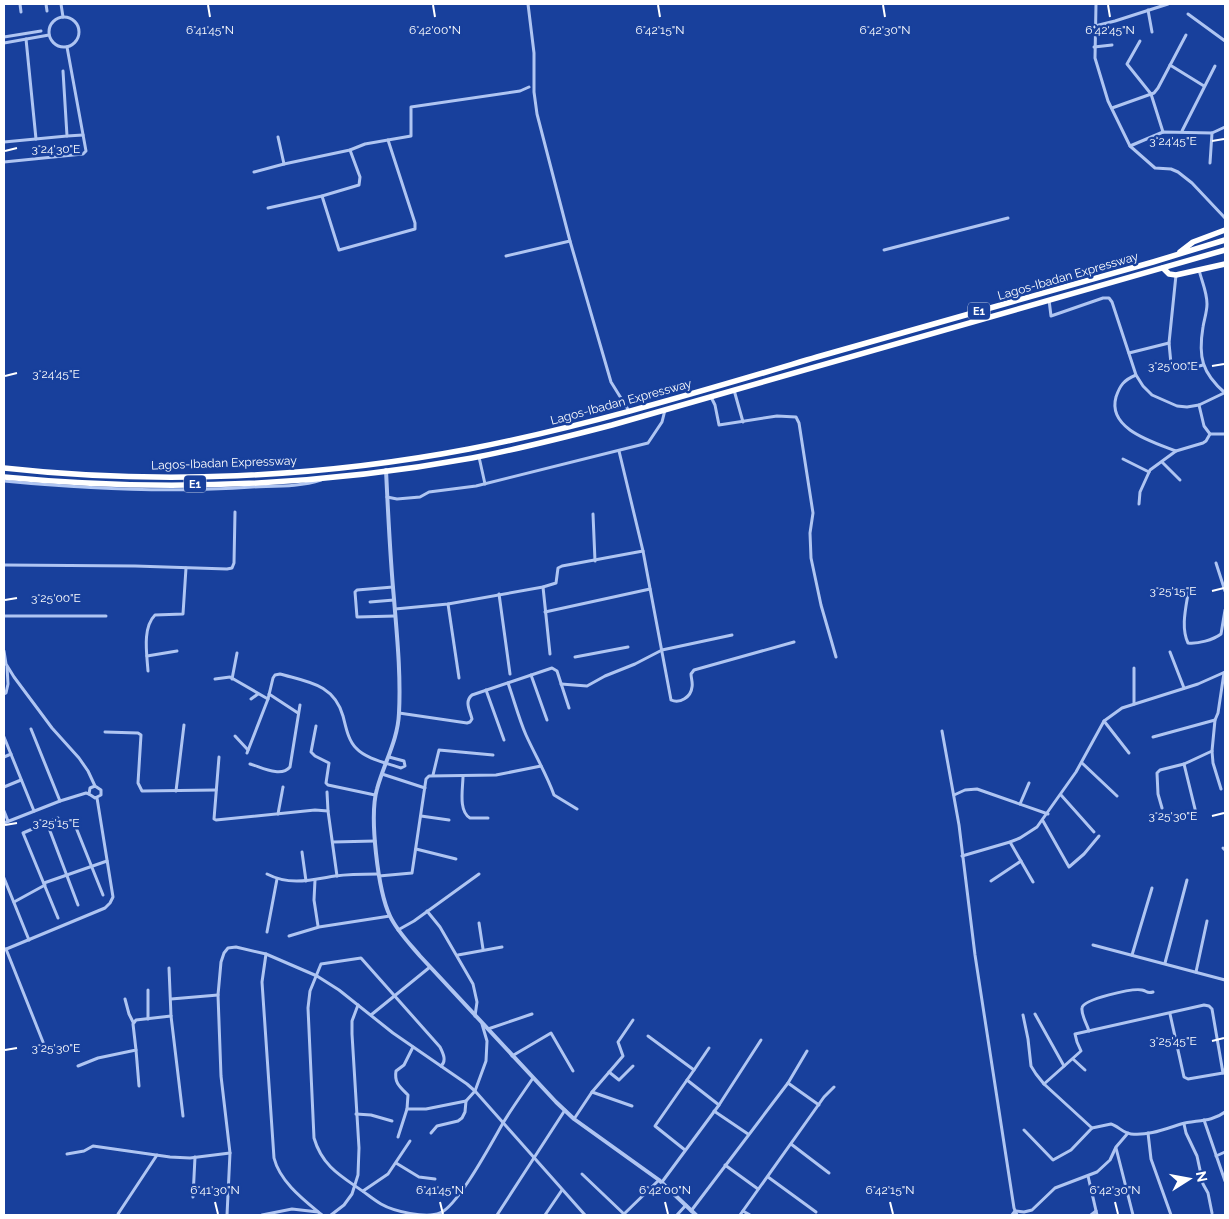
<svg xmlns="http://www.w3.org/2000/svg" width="1229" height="1219" viewBox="0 0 1229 1219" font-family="Raleway,sans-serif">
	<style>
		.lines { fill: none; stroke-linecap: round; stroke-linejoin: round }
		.minor { stroke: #afc5f2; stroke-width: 3 }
		.tertiary { stroke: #afc5f2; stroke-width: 4 }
		.motorway { stroke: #fff; stroke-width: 5.5 }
		.ticks { fill: none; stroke: #fff; stroke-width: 2 }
		.labels { text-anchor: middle; stroke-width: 5; stroke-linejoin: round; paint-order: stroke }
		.shield { fill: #18409c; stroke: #bac6e1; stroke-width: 1 }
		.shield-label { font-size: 11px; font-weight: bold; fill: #fff }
		.street-label { font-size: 12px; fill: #fff; stroke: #18409c }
		.ticks-label { font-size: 12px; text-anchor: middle; fill: #fff; stroke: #18409c; stroke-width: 5; stroke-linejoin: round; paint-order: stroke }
	</style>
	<rect width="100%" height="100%" fill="#18409c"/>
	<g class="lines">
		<g class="minor">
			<polyline points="20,4 21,12"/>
			<polyline points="46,4 47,11"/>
			<polyline points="61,4 63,17"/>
			<polyline points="528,4 534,53 534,92 537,114 570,241 611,382 629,411"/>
			<polyline points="1096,4 1095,58 1108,101 1130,146 1155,168 1171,169 1178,172 1192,183 1225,218"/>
			<polyline points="1148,10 1152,32"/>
			<polyline points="1188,14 1225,41"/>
			<circle cx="64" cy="32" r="15"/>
			<polyline points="1095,26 1115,21 1168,4"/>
			<polyline points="4,37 41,31"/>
			<polyline points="26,39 36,139"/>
			<polyline points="1140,41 1127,64 1151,94 1163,132"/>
			<polyline points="4,43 49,35"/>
			<polyline points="1094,47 1112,45"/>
			<polyline points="1170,65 1204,86"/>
			<polyline points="1112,108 1154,93 1158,88 1186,35"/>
			<polyline points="1182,131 1215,66"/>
			<polyline points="67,136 83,135"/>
			<polyline points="278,137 284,164"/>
			<polyline points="4,142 67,136 63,71"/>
			<polyline points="1130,146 1163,132 1212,133 1225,127"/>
			<polyline points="4,162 83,154 86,151 67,47"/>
			<polyline points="1210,163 1212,133"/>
			<polyline points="254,172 284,164 350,150 365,144 411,136 411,107 520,91 529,87"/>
			<polyline points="322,196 339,250 415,229 415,223 388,140"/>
			<polyline points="268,208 322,196 359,185 360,177 350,150"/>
			<polyline points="884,250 1008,218"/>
			<polyline points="506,256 570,241"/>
			<path d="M 1199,270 C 1202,282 1207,292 1207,304 C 1207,312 1204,320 1203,327 C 1198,357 1202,373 1225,393"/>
			<path d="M 1176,275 L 1169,343 L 1171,364 C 1180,372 1192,368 1203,365"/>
			<polyline points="1049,300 1051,316 1103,298 1109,298 1112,302 1136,375 1143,386 1152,395 1177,406 1187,407 1199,405 1224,393"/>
			<polyline points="1129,353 1169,343"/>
			<path d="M 1136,375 C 1124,380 1120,385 1116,397 C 1107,429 1153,442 1176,451"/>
			<polyline points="734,390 743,422"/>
			<polyline points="711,397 715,405 719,425 777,416 796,417 799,423 813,513 810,533 811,558 821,605 836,657"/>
			<polyline points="1199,405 1204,426 1210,434 1225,434"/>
			<path d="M 619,451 L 643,551 L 671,700 C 680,704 691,697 692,687 C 693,683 691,678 691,674 L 694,670 L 794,642"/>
			<polyline points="479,457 485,484"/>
			<polyline points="1123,459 1149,472"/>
			<polyline points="1162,462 1180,480"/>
			<path d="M 4,481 C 86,489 170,493 252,487 C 275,486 300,487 321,480"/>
			<polyline points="387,497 397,499 420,497 429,492 476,486 648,443 662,422 665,410"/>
			<polyline points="1139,504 1140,492 1150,470 1176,451 1203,443 1206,441 1210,434"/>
			<polyline points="593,514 595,561"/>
			<polyline points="1216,563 1225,591"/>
			<polyline points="4,565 135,566 227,569 232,568 234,563 235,512"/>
			<polyline points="393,587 357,590 355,592 357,617 395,616"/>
			<polyline points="543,587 550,654"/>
			<path d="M 1189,587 C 1187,604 1180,626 1188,643 C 1198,644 1213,640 1221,634 L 1225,610"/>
			<polyline points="499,594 510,674"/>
			<polyline points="370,602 394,600"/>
			<polyline points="448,604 459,678"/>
			<polyline points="395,609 448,604 543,587 556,583 558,568 562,566 643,551"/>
			<polyline points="545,612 650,589"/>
			<polyline points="4,616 106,616"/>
			<polyline points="4,651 6,664 14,677 52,728 79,758 88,771 95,786 101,790 101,795 95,798 89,794 90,788 95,786"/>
			<polyline points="1170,652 1184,688"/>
			<polyline points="147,656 177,651"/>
			<polyline points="575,657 628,647"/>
			<polyline points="1134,668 1134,704"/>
			<path d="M 148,671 C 147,655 142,628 155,615 L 183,614 L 186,568"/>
			<polyline points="531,675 547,720"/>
			<polyline points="215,679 230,677 268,699"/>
			<polyline points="232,679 237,653"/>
			<path d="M 508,683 C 514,700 519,719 526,735 C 535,755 547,775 554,795 L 577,809"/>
			<polyline points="561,684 587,686 605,676 635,664 662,650 732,635"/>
			<polyline points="486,690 504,740"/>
			<polyline points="4,694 6,693 8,684 7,667"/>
			<polyline points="269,694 298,713"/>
			<polyline points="251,699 258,694"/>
			<path d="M 399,713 L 467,723 L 470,722 L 472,719 C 470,710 464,702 472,695 L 552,668 L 557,671 L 569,708"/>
			<polyline points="1104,721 1129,753"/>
			<polyline points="316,726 311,752 315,756 329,763 326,783 328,785 375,795"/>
			<polyline points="31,729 60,801"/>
			<polyline points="942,731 959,825 975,955 1014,1208 1017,1215"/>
			<polyline points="105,732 138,733 141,735 138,783 142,791 216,790"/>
			<polyline points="235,736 248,750"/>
			<polyline points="4,737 34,811"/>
			<polyline points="1153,737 1215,720"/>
			<path d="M 247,753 L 268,699 L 273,678 L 275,675 L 280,674 C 308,682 334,684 343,716 C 346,727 348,740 356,748 C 366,759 387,763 401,768 L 405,766 L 404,761 L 389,757"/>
			<polyline points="4,757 11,754"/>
			<polyline points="219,757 214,819 216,820 315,810 328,811 337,876"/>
			<polyline points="1082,763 1117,796"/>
			<path d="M 250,764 C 261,767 281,778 290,767 L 300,705"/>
			<polyline points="1184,764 1196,813"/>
			<polyline points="382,774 425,788"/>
			<polyline points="433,775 439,750 493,755"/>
			<path d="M 463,776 C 463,788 458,811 470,818 L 488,818"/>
			<polyline points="4,787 21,780"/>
			<polyline points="1221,789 1213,763 1212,751 1215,720 1218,713 1224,673"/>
			<polyline points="176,791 184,725"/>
			<polyline points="327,792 328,811"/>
			<polyline points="954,795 965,790 977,789 1048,814"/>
			<polyline points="1061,795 1094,832"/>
			<polyline points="1020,804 1029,783"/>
			<polyline points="1162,808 1158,794 1157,773 1160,770 1184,764 1212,751"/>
			<polyline points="4,811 8,821"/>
			<polyline points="278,814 283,787"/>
			<polyline points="421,816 449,820"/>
			<polyline points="73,820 103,895"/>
			<polyline points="1043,821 1069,867 1084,854 1099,836"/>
			<polyline points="4,823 60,801 86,793 89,794"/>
			<polyline points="47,823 78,905"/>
			<polyline points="333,842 375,841"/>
			<polyline points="1010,842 1033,882"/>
			<polyline points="1223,848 1225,850"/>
			<polyline points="416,849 456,859"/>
			<polyline points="302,852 306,881"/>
			<polyline points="962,856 1010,842 1020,838 1037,827 1076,772 1104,721 1122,708 1198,684 1225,672"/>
			<path d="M 267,874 C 290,886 311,880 335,876 C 350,874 364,874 378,874"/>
			<polyline points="379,876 412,873 426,779 429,776 496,775 541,766"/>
			<polyline points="4,878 29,940"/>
			<polyline points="315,880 314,900 318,926"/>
			<polyline points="991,881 1021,861"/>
			<polyline points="44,883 107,861"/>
			<polyline points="14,902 45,885"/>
			<polyline points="427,911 440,927 473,984 477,1002 475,1016"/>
			<polyline points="58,918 23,833 58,818"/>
			<polyline points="479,923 483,949"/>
			<polyline points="398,930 414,921 479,874"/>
			<polyline points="267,932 277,879"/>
			<polyline points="289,936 319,927 390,916"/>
			<polyline points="1093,945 1225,980"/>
			<polyline points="6,949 43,1042"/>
			<polyline points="4,950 105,908 110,903 113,897 97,798"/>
			<path d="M 266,954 L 262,982 L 274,1158 C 280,1182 304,1200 322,1215"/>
			<polyline points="458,955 502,947"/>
			<polyline points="1132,955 1152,888"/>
			<polyline points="1165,963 1187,880"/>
			<polyline points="169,968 171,1016 183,1116"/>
			<polyline points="1196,972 1207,921"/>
			<polyline points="148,990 148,1019"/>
			<polyline points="125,999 129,1014 133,1022"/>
			<polyline points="171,999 218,995"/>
			<polyline points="1035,1014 1064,1066"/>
			<polyline points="1170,1014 1184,1077 1188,1079 1223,1073 1225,1069"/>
			<polyline points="371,1015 430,967"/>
			<polyline points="1023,1015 1028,1039 1031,1066 1036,1074 1044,1084 1092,1128 1071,1150 1053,1160 1024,1130"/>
			<polyline points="488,1029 532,1014"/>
			<path d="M 1089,1031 C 1087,1024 1081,1015 1082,1008 C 1083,999 1133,988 1142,990 C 1147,991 1147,994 1153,992"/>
			<polyline points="648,1036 694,1070 655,1126 685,1150"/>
			<polyline points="136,1050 139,1086"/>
			<polyline points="512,1056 551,1033 573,1071"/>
			<polyline points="1073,1059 1085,1070"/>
			<polyline points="78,1066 98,1058 136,1050 133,1024 136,1020 171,1016"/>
			<path d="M 441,1066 C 447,1061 443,1053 440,1047 L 361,958 L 321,964 L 310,991 L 308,1008 L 314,1138 C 323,1169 345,1178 368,1195 C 372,1198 376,1201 381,1204 C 393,1211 426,1219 440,1213 C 458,1206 492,1142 503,1123 C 512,1108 523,1093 533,1078"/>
			<polyline points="694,1070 709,1048"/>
			<polyline points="609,1072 619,1080 633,1066"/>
			<polyline points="687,1080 719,1105"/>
			<polyline points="788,1083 819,1105"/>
			<polyline points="1044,1084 1081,1051 1077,1042 1075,1034 1204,1005 1209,1006 1212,1009 1223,1073"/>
			<polyline points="592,1092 623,1056 618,1042 633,1020"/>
			<path d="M 407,1109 L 408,1095 C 400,1087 394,1083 396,1071 L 404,1065 L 413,1047"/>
			<polyline points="714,1111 748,1134"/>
			<polyline points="356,1114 371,1115 392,1121"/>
			<polyline points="574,1119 592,1092 632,1106"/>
			<polyline points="1204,1120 1225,1181"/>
			<polyline points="1184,1124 1186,1133 1197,1156 1203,1184 1208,1193 1212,1213"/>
			<path d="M 1092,1128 L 1111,1124 C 1118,1126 1123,1133 1131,1134 C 1148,1136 1165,1129 1181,1124 C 1196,1120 1212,1122 1225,1112"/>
			<polyline points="431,1133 437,1126 458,1121 462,1118 465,1112 466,1101 475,1091 486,1061 487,1041 482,1024"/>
			<polyline points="1148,1133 1151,1159 1171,1215"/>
			<polyline points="398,1137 407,1109 426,1109 466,1101"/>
			<polyline points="791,1144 829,1173"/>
			<polyline points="1116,1148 1133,1215"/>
			<polyline points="67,1154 84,1151 93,1146 170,1157 190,1158 230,1153"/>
			<polyline points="1216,1156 1225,1152"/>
			<polyline points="396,1163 419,1177 435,1179"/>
			<polyline points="725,1165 758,1189"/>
			<polyline points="582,1174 625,1215"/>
			<polyline points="1088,1176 1097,1215"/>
			<polyline points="768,1177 816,1212"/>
			<polyline points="662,1182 719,1105 761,1040"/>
			<polyline points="363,1191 388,1174 410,1141"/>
			<polyline points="193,1197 195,1157"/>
			<polyline points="691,1211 788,1083 807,1051"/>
			<polyline points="743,1211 750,1215"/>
			<polyline points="118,1214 157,1155"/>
			<polyline points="624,1214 659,1180"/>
			<polyline points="227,1215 230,1153 221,1076 218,995 221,962 224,953 228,948 236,947 266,954 317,976 339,990 393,1033 467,1084 475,1091 585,1215"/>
			<polyline points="262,1215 292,1209 318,1212"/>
			<polyline points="331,1215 344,1205 352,1194 358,1175 359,1148 352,1034 352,1021 358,1005"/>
			<polyline points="497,1215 565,1110"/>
			<polyline points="545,1215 562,1190"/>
			<polyline points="677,1215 686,1205"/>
			<polyline points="740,1215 824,1097 834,1087"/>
			<polyline points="1012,1215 1015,1211 1024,1212 1032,1210 1055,1188 1097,1172 1110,1160 1116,1147 1128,1133"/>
			<polyline points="1091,1215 1096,1211"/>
		</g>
		<path class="tertiary" d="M 386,470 C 388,513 390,556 394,599 C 397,636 401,675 399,713 C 398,740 384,763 377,789 C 369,816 378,891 390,916 C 397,931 409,943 420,956 L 556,1102 L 574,1119 L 659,1180 L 696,1215"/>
		<g class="motorway">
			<polyline points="1180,252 1193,242 1225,230"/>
			<polyline points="1163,268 1169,274 1176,275 1225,264"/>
			<path d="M 4,468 C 157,485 317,478 469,449 C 587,426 702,391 817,357 C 929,325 1041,294 1153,262 L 1225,240"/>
			<path d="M 4,477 C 159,492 319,486 472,458 C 519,449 566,437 612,425 L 1225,250"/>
		</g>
	</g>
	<path class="ticks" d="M 208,5 L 210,17M 433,5 L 435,17M 658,5 L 660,17M 883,5 L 885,17M 1108,5 L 1110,17M 1212,141 L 1224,139M 5,151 L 17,148M 1212,366 L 1224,364M 5,376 L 17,373M 1212,591 L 1224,588M 5,600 L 17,598M 1212,816 L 1224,813M 5,825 L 17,823M 1212,1041 L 1224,1038M 5,1050 L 17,1048M 215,1202 L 218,1214M 440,1202 L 443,1214M 665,1202 L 668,1214M 890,1202 L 893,1214M 1115,1202 L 1118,1214"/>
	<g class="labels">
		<g class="shield">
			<rect x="968" y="302.5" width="22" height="17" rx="4"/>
			<rect x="184" y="475.5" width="22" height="17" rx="4"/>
		</g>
		<g class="shield-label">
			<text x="979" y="315">E1</text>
			<text x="195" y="488">E1</text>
		</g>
		<g class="street-label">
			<text transform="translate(1068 276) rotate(-16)" y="4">Lagos-Ibadan Expressway</text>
			<text transform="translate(621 402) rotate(-15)" y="4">Lagos-Ibadan Expressway</text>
			<text transform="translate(224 463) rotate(-2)" y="4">Lagos-Ibadan Expressway</text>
		</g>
	</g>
	<g class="ticks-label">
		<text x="210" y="34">6°41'45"N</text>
		<text x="435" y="34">6°42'00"N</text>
		<text x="660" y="34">6°42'15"N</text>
		<text x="885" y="34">6°42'30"N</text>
		<text x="1110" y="34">6°42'45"N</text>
		<text x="1173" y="145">3°24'45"E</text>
		<text x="56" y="153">3°24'30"E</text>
		<text x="1173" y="370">3°25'00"E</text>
		<text x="56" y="378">3°24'45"E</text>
		<text x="1173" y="595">3°25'15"E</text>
		<text x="56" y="602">3°25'00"E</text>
		<text x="1173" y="820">3°25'30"E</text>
		<text x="56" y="827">3°25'15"E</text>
		<text x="1173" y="1045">3°25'45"E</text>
		<text x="56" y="1052">3°25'30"E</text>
		<text x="215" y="1194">6°41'30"N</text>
		<text x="440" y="1194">6°41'45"N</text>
		<text x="665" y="1194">6°42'00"N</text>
		<text x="890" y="1194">6°42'15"N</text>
		<text x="1115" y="1194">6°42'30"N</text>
	</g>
	<rect width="1229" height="1219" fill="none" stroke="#ffffff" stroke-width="10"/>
	<g transform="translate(1189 1179) rotate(79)" stroke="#18409c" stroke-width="4" paint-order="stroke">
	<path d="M0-4L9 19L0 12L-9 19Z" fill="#ffffff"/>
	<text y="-8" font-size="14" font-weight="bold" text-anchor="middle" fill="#ffffff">N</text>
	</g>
</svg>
